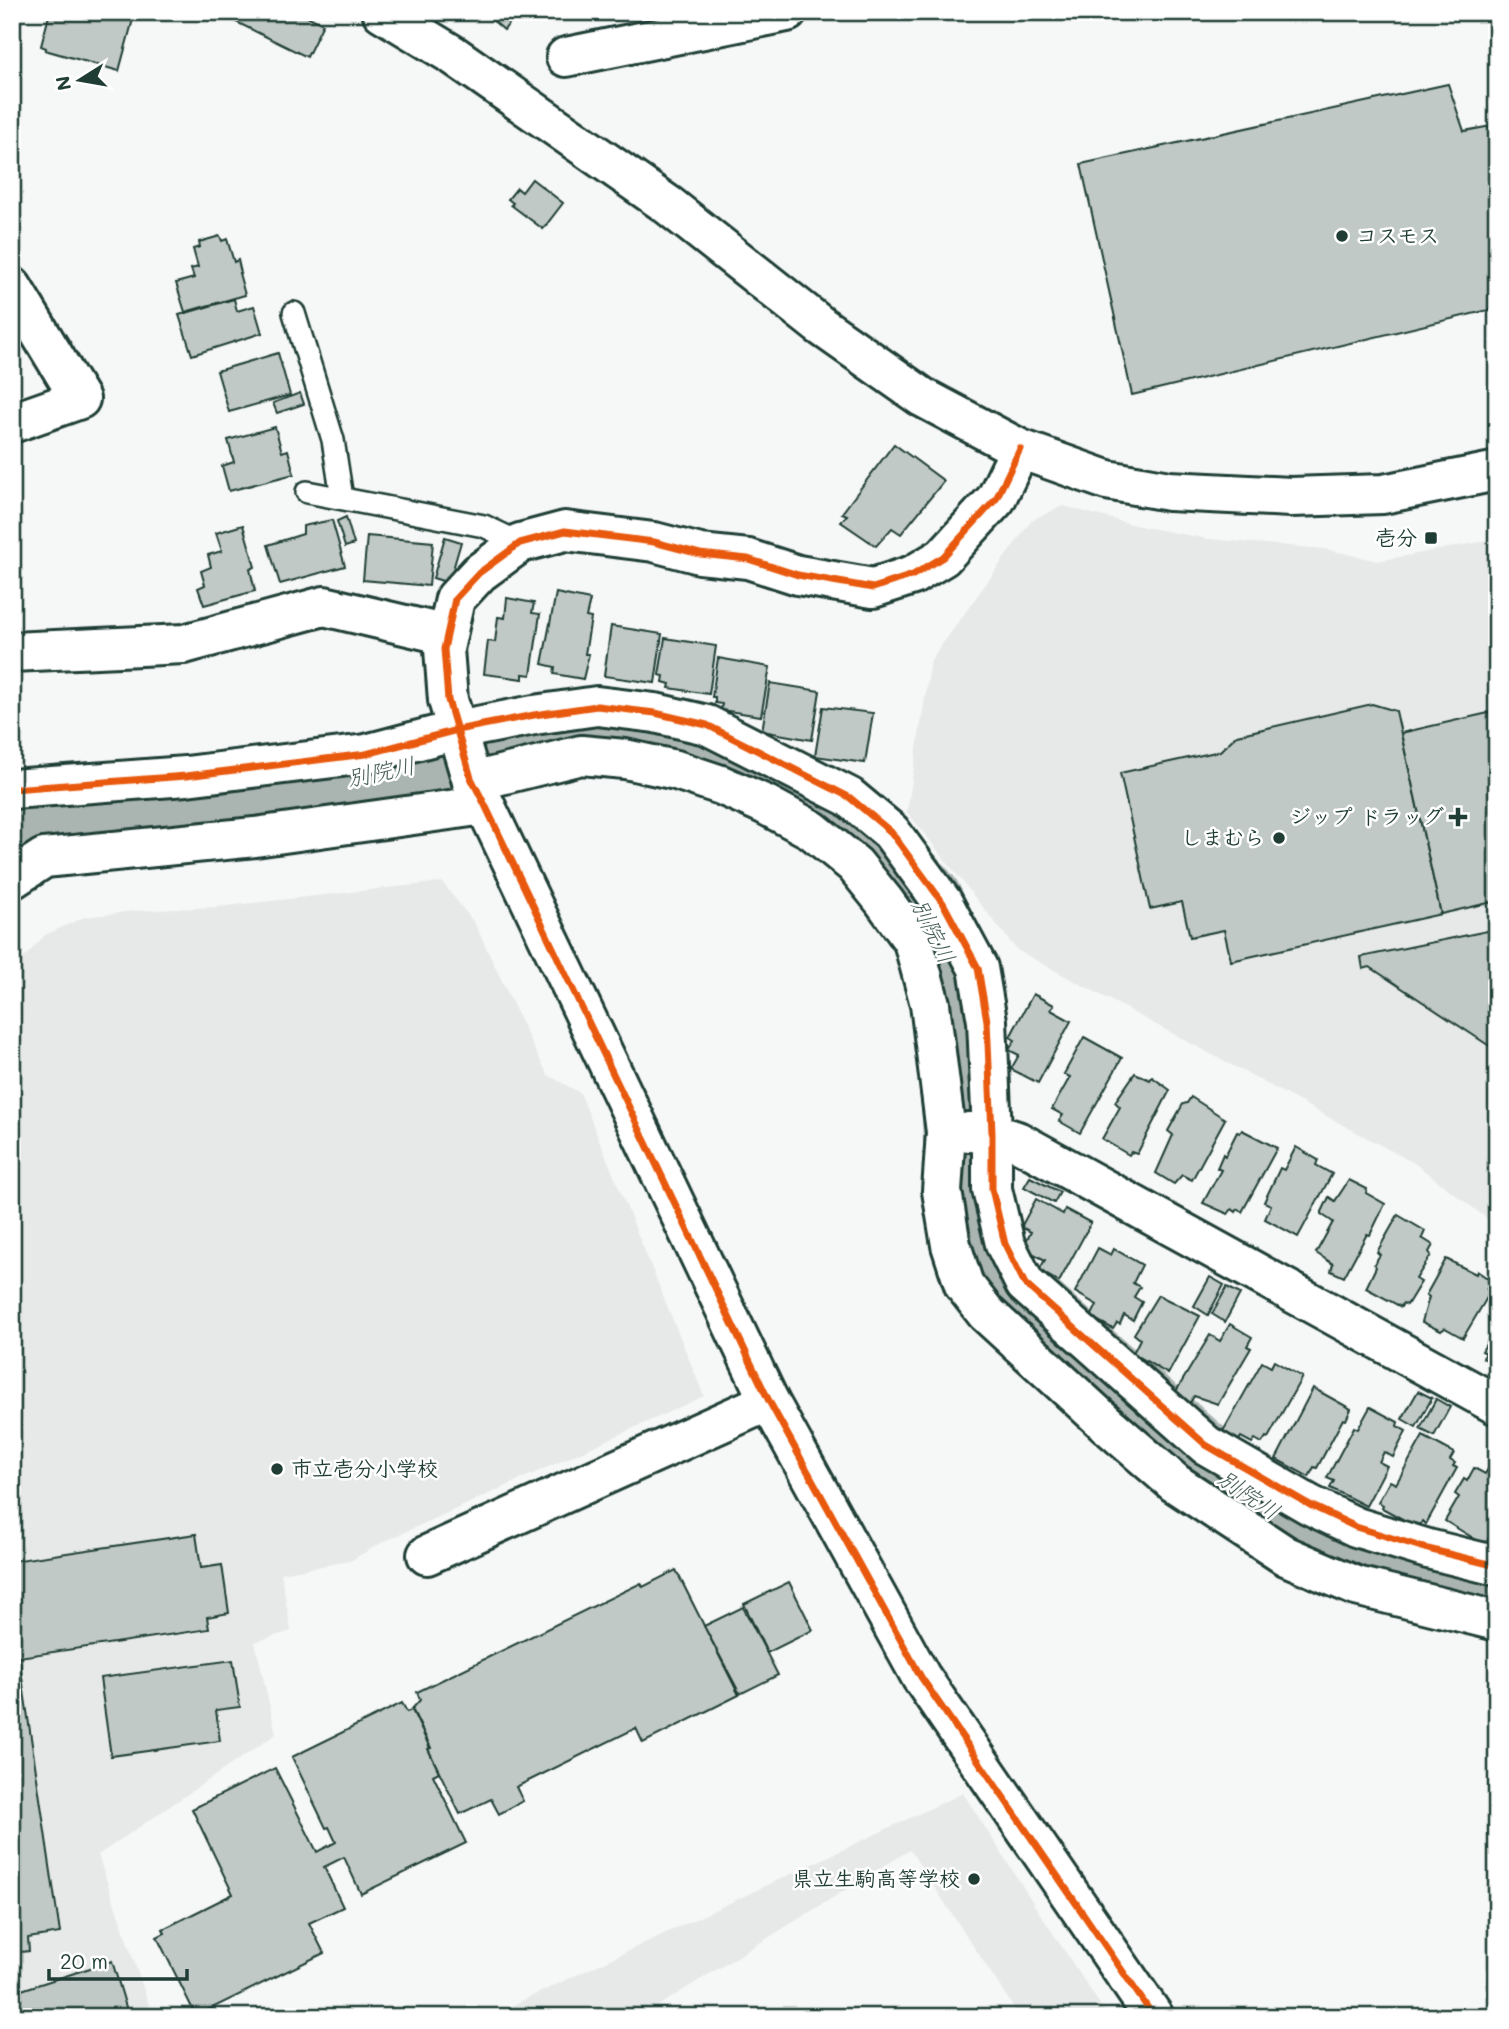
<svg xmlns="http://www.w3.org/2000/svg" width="1509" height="2029" viewBox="0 0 1509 2029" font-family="Mali,'Klee One',sans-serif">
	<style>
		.built { fill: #e6e9e8 }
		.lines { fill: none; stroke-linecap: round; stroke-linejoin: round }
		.river { stroke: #aab5b1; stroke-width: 82 }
		.building { fill: #c0c9c6; stroke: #1f3d34; stroke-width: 2 }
		.service-casing { stroke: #1f3d34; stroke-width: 26 }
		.minor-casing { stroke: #1f3d34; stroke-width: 44 }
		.tertiary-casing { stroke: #1f3d34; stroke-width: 44 }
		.service { stroke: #fff; stroke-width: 21 }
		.minor { stroke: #fff; stroke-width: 38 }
		.tertiary { stroke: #fff; stroke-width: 38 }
		.cycleway-casing { stroke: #fff; stroke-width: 11 }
		.cycleway { stroke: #e8590c; stroke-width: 7 }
		.poi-dot { fill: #1f3d34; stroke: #fff; stroke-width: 2.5 }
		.labels { text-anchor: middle; stroke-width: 5; stroke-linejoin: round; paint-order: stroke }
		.poi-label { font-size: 21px; font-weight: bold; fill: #1f3d34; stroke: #fff; text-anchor: end }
		.water-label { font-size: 23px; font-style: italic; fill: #49615a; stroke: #fff }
	</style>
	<rect width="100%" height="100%" fill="#f6f7f7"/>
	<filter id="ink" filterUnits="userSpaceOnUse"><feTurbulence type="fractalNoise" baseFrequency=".0143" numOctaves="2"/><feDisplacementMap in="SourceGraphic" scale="14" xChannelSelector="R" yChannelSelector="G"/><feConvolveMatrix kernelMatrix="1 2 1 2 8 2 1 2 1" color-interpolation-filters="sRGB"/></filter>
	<g filter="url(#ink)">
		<g class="built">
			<polygon points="1063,506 1134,525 1208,539 1324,549 1378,561 1486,541 1497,535 1497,1226 1414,1163 1017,950 907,812 931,660 1032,520"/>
			<polygon points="442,882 475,924 532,1045 548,1075 580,1093 704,1396 381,1543 350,1561 281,1573 291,1631 255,1642 276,1734 98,1855 153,2017 12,2017 12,971 45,935 85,917 135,911 217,907"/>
			<polygon points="963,1793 1037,1909 1108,2017 1020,2017 910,1850 640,2017 488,2017"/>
		</g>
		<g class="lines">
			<polyline class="river" points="12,813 143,803 300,788 571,733 642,735 712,750 829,811 885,859 922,902 955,974 966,1175 974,1235 1000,1286 1219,1477 1276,1515 1330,1544 1396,1565 1497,1585"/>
		</g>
		<g class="building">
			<polygon points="50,12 135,12 119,71 45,50 46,48 41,46"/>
			<polygon points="216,12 299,12 323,24 307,57"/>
			<polygon points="483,12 513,12 516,14 504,30"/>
			<polygon points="1448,84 1464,131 1497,125 1497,308 1132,395 1081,164"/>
			<polygon points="532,179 563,203 543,229 511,205 513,203 508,199 517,188 522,192"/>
			<polygon points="220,236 222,241 227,239 234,262 238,260 241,273 239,273 245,295 185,312 176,283 194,278 191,269 198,267 193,249 200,247 199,242"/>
			<polygon points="234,299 237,311 254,306 262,333 192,355 179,315"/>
			<polygon points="278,353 290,395 229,412 217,371"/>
			<polygon points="300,393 304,404 277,413 273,403"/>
			<polygon points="275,427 282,452 288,450 294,474 229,491 222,466 234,462 228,440"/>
			<polygon points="894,444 944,481 901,534 892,528 876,546 841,522 847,515 842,513"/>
			<polygon points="346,517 354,544 345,547 337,521"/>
			<polygon points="332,520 345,566 280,584 268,545 303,534 303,526"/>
			<polygon points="243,525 255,567 250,569 255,591 204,605 198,588 205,585 201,571 211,567 208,555 222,551 216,533"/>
			<polygon points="367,536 433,542 429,586 363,580"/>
			<polygon points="445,537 461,542 449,583 433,578"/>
			<polygon points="556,593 590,600 586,617 591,618 585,654 589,654 583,679 554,674 555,667 542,664"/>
			<polygon points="507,598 534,603 532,613 540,614 531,675 523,674 523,679 484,674 488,641 495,642 498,617 505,618"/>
			<polygon points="611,626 662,634 655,683 604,676"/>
			<polygon points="665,638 716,646 709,694 669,688 670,684 663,682 664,676 659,675"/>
			<polygon points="718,658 770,667 761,716 721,710 722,704 715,703 715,697 712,697"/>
			<polygon points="770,683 820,691 812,740 762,731"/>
			<polygon points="1372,704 1396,711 1441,914 1231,961 1224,930 1190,937 1182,902 1150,909 1120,773 1220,751 1237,735"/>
			<polygon points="823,707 873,713 865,763 815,756"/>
			<polygon points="1497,711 1497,901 1441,914 1401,733"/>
			<polygon points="1497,929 1497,1051 1370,967 1363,969 1361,957"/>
			<polygon points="1033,994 1054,1005 1051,1010 1071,1021 1038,1083 1011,1069 1019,1055 1009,1050 1015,1040 1010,1037"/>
			<polygon points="1084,1037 1122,1058 1080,1133 1059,1121 1063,1115 1052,1109 1070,1077 1064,1074"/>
			<polygon points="1135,1073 1150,1080 1152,1077 1170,1090 1137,1154 1131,1152 1129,1155 1102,1139 1120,1107 1115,1102"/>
			<polygon points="1191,1097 1225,1119 1192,1180 1182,1175 1174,1184 1156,1173 1173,1135 1168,1131 1183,1104 1187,1103"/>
			<polygon points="1242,1130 1277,1148 1242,1212 1238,1209 1236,1212 1232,1209 1228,1214 1203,1203 1221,1170 1217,1168 1223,1154 1225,1156 1237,1132 1240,1133"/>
			<polygon points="1296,1147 1318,1160 1316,1165 1332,1174 1298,1237 1265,1219 1271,1205 1264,1202 1280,1168 1284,1170"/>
			<polygon points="1030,1177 1060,1192 1054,1203 1024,1187"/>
			<polygon points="1349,1180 1367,1189 1366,1193 1385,1204 1370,1235 1367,1234 1344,1277 1331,1271 1333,1264 1316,1253 1333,1222 1321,1214 1329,1197 1335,1201"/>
			<polygon points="1036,1199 1063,1214 1065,1209 1091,1223 1059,1282 1039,1270 1045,1260 1023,1248 1031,1232 1021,1227"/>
			<polygon points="1398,1215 1425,1231 1422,1238 1433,1245 1429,1252 1431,1255 1416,1279 1421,1282 1407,1305 1403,1303 1401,1307 1366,1288 1376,1267 1374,1264 1380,1255 1377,1252"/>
			<polygon points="1098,1248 1111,1255 1114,1249 1142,1265 1133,1283 1140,1287 1134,1297 1142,1302 1133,1320 1124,1315 1120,1324 1117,1323 1113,1329 1091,1317 1097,1305 1075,1292"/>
			<polygon points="1446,1259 1476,1274 1477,1271 1493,1282 1487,1289 1491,1291 1463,1338 1445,1328 1441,1331 1422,1322 1429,1297 1426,1295"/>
			<polygon points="1210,1277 1224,1285 1208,1315 1194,1306"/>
			<polygon points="1227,1287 1240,1294 1225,1322 1212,1314"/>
			<polygon points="1158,1295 1200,1316 1168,1374 1133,1353 1140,1339 1134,1334"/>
			<polygon points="1230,1324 1252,1337 1247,1346 1251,1348 1218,1404 1194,1396 1190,1403 1175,1393 1210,1335 1220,1341"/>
			<polygon points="1497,1325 1497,1366 1483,1358 1486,1353 1482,1351"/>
			<polygon points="1274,1361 1302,1377 1268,1438 1266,1437 1262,1443 1255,1439 1252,1443 1241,1437 1238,1442 1222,1433 1262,1362 1271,1367"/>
			<polygon points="1313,1388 1351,1409 1346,1420 1343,1419 1317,1468 1314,1467 1309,1477 1276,1459"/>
			<polygon points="1418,1391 1432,1398 1416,1427 1402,1419"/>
			<polygon points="1436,1399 1450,1407 1434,1436 1420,1429"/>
			<polygon points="1370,1407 1398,1422 1397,1426 1406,1431 1393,1457 1384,1452 1379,1462 1387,1466 1366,1506 1330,1488 1334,1481 1327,1478 1354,1427 1358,1429"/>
			<polygon points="1423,1436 1454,1453 1450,1460 1455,1463 1453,1466 1457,1468 1426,1524 1422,1521 1419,1528 1382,1508 1383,1505 1378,1502 1390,1481 1396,1484"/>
			<polygon points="1474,1468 1485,1474 1488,1469 1497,1473 1497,1524 1485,1545 1445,1521 1459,1497 1455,1494 1464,1479 1467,1481"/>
			<polygon points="196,1534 201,1568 222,1565 229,1613 207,1617 209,1629 19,1657 60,1933 28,1938 29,1951 12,1953 12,1561"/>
			<polygon points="676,1570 739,1695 643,1743 636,1728 516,1787 523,1801 499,1814 491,1799 460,1814 428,1749 431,1748 412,1709 420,1700 417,1692 641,1583 643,1587"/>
			<polygon points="789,1582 813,1630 767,1653 744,1604"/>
			<polygon points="743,1607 778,1675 740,1694 704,1626"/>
			<polygon points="233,1660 240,1707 216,1710 220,1741 111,1756 100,1678"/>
			<polygon points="402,1703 407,1712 412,1710 430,1748 428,1749 439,1772 433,1775 466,1843 361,1894 344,1857 324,1867 343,1907 309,1923 324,1953 196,2016 157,1937 165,1933 163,1929 233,1894 192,1809 275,1768 317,1852 336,1842 329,1827 326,1828 292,1757"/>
			<polygon points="112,1961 129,2017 12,2017 12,1993"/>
		</g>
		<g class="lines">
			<g class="service-casing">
				<g id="service">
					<polyline points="294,313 333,440 342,498"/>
					<polyline points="307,492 484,526 520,543"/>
				</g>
			</g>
			<g class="minor-casing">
				<g id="minor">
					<polyline points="566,57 787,12"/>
					<polyline points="12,287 80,399 12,423"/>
					<polyline points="1020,449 996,499 943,557 913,575 873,588 798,575 748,559 700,554 654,542 565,531 520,543 479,573 455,599 444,649 448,700 471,778 485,805 769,1401 921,1677 1154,2017"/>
					<polyline points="12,652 184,644 324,606 447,635"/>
					<polyline points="472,782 581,755 625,759 676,770 721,785 766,805 812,830 855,865 884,901 913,941 930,1004 946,1132 942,1191 951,1245 964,1285 986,1313 1109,1426 1175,1483 1286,1556 1356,1586 1497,1621"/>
					<polyline points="12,789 186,776 366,754 457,730 534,715 597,706 655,713 707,725 849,797 891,832 943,903 978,968 987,1021 992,1133 992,1189 1005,1244 1025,1284 1206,1445 1310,1505 1356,1527 1428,1549 1497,1566"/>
					<polyline points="969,1132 992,1133 1017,1141 1497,1405"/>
					<polyline points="427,1555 769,1401"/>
				</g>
			</g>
			<g class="tertiary-casing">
				<g id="tertiary">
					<polyline points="382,12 453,55 668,205 821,326 922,397 1020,449 1107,480 1169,491 1291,497 1383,494 1497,471"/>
					<polyline points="12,879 44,858 255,837 485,805"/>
				</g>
			</g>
			<use href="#service" class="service"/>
			<use href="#minor" class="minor"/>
			<use href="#tertiary" class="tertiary"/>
			<g class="cycleway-casing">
				<g id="cycleway">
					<polyline points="1020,449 996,499 943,557 913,575 873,588 798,575 748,559 700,554 654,542 565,531 520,543 479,573 455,599 444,649 448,700 471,778 485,805 769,1401 921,1677 1154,2017"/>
					<polyline points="12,789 186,776 366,754 457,730 534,715 597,706 655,713 707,725 849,797 891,832 943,903 978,968 987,1021 992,1133 992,1189 1005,1244 1025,1284 1206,1445 1310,1505 1356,1527 1428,1549 1497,1566"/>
				</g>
			</g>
			<use href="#cycleway" class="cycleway"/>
		</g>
	</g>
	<g class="poi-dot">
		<circle cx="1342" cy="236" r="7"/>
		<rect x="1424" y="531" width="14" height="14" rx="3.5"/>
		<path d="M1454.5 806.5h7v7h7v7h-7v7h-7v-7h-7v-7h7z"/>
		<circle cx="1279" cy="838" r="7"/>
		<circle cx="277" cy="1469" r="7"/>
		<circle cx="974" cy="1879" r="7"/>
	</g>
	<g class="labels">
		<g class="poi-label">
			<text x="1356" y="243" text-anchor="start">コスモス</text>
			<text x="1417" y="545">壱分</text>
			<text x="1444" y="824">ジップ ドラッグ</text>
			<text x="1265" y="845">しまむら</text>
			<text x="291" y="1476" text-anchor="start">市立壱分小学校</text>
			<text x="960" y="1886">県立生駒高等学校</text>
		</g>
		<g class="water-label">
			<text transform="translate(381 772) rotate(-12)" y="8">別院川</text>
			<text transform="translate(933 931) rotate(63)" y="8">別院川</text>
			<text transform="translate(1249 1495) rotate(34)" y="8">別院川</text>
		</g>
	</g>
	<rect width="1509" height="2029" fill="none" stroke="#fff" stroke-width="42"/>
	<rect x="21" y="21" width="1467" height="1987" fill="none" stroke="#1f3d34" stroke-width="2.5" filter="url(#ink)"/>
	<g transform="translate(80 80) rotate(259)" stroke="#ffffff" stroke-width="5" paint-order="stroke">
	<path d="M0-5L12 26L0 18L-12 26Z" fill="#1f3d34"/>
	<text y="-10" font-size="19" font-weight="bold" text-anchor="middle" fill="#1f3d34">N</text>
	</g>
	<path d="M49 1969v10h138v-10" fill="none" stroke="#1f3d34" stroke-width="3.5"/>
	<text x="60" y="1969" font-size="21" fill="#1f3d34" stroke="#ffffff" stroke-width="5" paint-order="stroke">20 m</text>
</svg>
